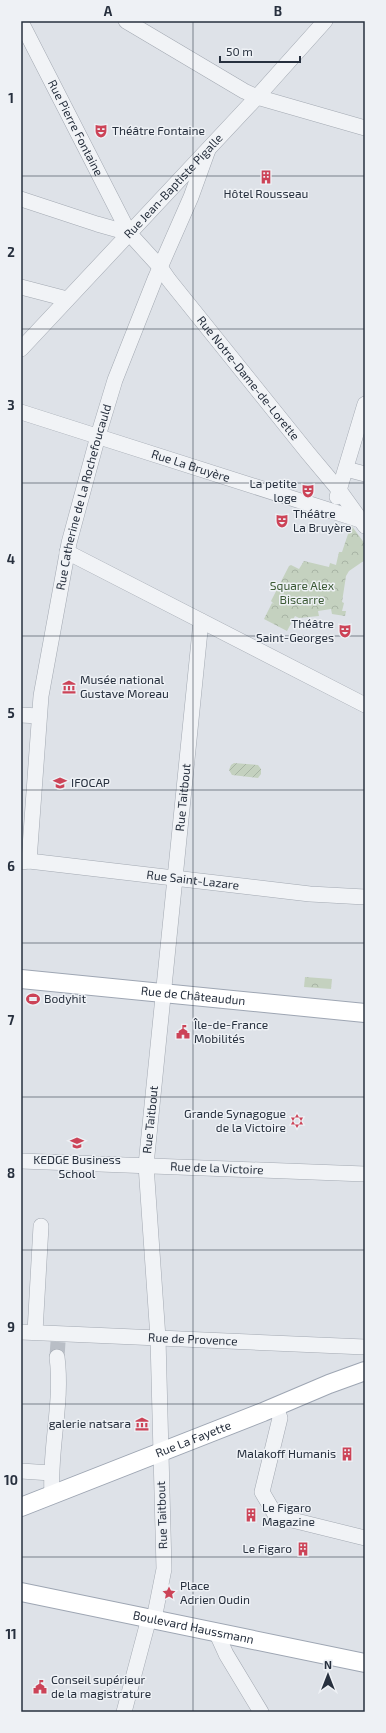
<svg xmlns="http://www.w3.org/2000/svg" width="386" height="1733" viewBox="0 0 386 1733" font-family="'Exo 2',sans-serif">
	<style>
		.park { fill: url(#park-crowns) }
		.garden { fill: url(#garden-furrows) }
		.lines { fill: none; stroke-linecap: round; stroke-linejoin: round }
		.minor-tunnel { stroke: #b9bec6; stroke-width: 15; stroke-dasharray: 15 8; stroke-linecap: butt }
		.minor-casing { stroke: #a3a9b2; stroke-width: 16 }
		.major-casing { stroke: #9ea6b3; stroke-width: 20 }
		.minor { stroke: #f1f3f6; stroke-width: 15 }
		.major { stroke: #fff; stroke-width: 18 }
		.grid { fill: none; stroke: #27303e; stroke-width: 1; stroke-opacity: 0.55 }
		.labels { text-anchor: middle; stroke-width: 3; stroke-linejoin: round; paint-order: stroke }
		.street-label { font-size: 12px; fill: #27303e; stroke: #eef1f5 }
		.poi-label { font-size: 12px; fill: #27303e; stroke: #eef1f5; text-anchor: start }
		.park-label { font-size: 12px; fill: #3c5a35; stroke: #eef1f5 }
		.neatline { fill: none; stroke: #27303e; stroke-width: 1.5 }
		.grid-label { font-size: 13px; text-anchor: middle; font-weight: bold; fill: #27303e }
	</style>
	<defs>
		<pattern id="park-crowns" width="20" height="18" patternUnits="userSpaceOnUse"><rect width="20" height="18" fill="#c4d1bf"/><path d="M2 6a3 3 0 1 1 6 0M12 15a3 3 0 1 1 6 0" fill="none" stroke="#a8b4a5"/></pattern>
		<pattern id="garden-furrows" width="10" height="10" patternUnits="userSpaceOnUse"><rect width="10" height="10" fill="#c4d1bf"/><path d="M-1 1l2-2M0 10L10 0M9 11l2-2" fill="none" stroke="#a8b4a5"/></pattern>
	</defs>
	<rect width="100%" height="100%" fill="#dee2e8"/>
	<g class="park">
		<polygon points="351,525 365,544 365,560 349,571 346,576 342,602 344,603 342,611 346,611 345,616 332,614 331,609 318,611 319,616 299,618 295,616 287,631 264,619 272,603 274,604 271,601 289,566 291,565 299,569 304,561 329,567 330,563 336,565 339,552 342,552"/>
		<polygon points="305,977 332,979 331,989 304,987"/>
	</g>
	<polygon class="garden" points="234,763 258,765 261,769 261,774 258,778 232,775 229,770 231,765"/>
	<g class="lines">
		<polyline class="minor-tunnel" points="57,1357 58,1342"/>
		<g class="minor-casing">
			<g id="minor">
				<polyline points="126,21 244,91 257,97 365,128"/>
				<path id="s1" d="M 21,22 L 129,233 L 160,267 L 169,280 L 308,453 L 339,490 L 365,526"/>
				<polyline points="21,199 97,224 129,233"/>
				<polyline points="21,287 67,299"/>
				<path id="s2" d="M 21,349 L 257,97 L 325,21"/>
				<path id="s3" d="M 21,412 L 360,520"/>
				<polyline points="346,469 365,474"/>
				<polyline points="337,497 365,404"/>
				<polyline points="67,552 365,705"/>
				<polyline points="21,715 39,716"/>
				<path id="s4" d="M 29,861 L 41,696 L 69,543 L 98,436 L 115,380 L 155,279 L 191,197 L 208,150"/>
				<path id="s5" d="M 21,862 L 29,861 L 310,894 L 365,897"/>
				<path id="s6" d="M 21,1161 L 365,1174"/>
				<path id="s7" d="M 21,1332 L 365,1347"/>
				<polyline points="35,1332 41,1226"/>
				<polyline points="276,1406 280,1418 262,1492 276,1516 365,1538"/>
				<polyline points="21,1471 51,1473"/>
				<path d="M 52,1495 C 49,1449 63,1403 57,1357"/>
				<path id="s8" d="M 154,1619 L 164,1569 L 158,1338 L 146,1165 L 201,621"/>
				<polyline points="216,1632 226,1654 261,1712"/>
				<polyline points="124,1712 149,1618"/>
			</g>
		</g>
		<g class="major-casing">
			<g id="major">
				<path id="s9" d="M 21,979 L 365,1013"/>
				<path id="s10" d="M 21,1507 L 263,1412 L 329,1384 L 365,1371"/>
				<path id="s11" d="M 21,1592 L 365,1663"/>
			</g>
		</g>
		<use href="#minor" class="minor"/>
		<use href="#major" class="major"/>
	</g>
	<path class="grid" d="M 193,21 L 193,1712M 21,176 L 365,176M 21,329 L 365,329M 21,483 L 365,483M 21,636 L 365,636M 21,790 L 365,790M 21,943 L 365,943M 21,1097 L 365,1097M 21,1250 L 365,1250M 21,1404 L 365,1404M 21,1557 L 365,1557"/>
	<defs>
		<g id="theatre-bare" transform="scale(1.08)"><path d="M-5-5.5Q0-4 5-5.5V0Q5 5 0 6Q-5 5-5 0ZM-3.3-2.5H-1v1.5H-3.3ZM1-2.5H3.3v1.5H1ZM-2.8 1Q0 5.5 2.8 1Z" fill="#cc4357" stroke="#eef1f5" stroke-width="2.5" paint-order="stroke"/></g>
		<g id="building-bare" transform="scale(1.08)"><path d="M-4-6H4V6H1V3H-1V6H-4ZM-2.5-4.3h1.7v1.8h-1.7ZM.8-4.3h1.7v1.8H.8ZM-2.5-1h1.7V.8h-1.7ZM.8-1h1.7V.8H.8Z" fill="#cc4357" stroke="#eef1f5" stroke-width="2.5" paint-order="stroke"/></g>
		<g id="museum-bare" transform="scale(1.08)"><path d="M0-6L6-3V-2H-6V-3ZM-5-1h2V3h-2ZM-1-1h2V3h-2ZM3-1h2V3H3ZM-6 4H6V6H-6Z" fill="#cc4357" stroke="#eef1f5" stroke-width="2.5" paint-order="stroke"/></g>
		<g id="university-bare" transform="scale(1.08)"><path d="M0-5L7-2L0 1L-7-2ZM-4 1L0 2.5L4 1V4Q0 6-4 4Z" fill="#cc4357" stroke="#eef1f5" stroke-width="2.5" paint-order="stroke"/></g>
		<g id="stadium-bare" transform="scale(1.08)"><path d="M0-5a6.5 5 0 1 0 0 10a6.5 5 0 1 0 0-10ZM-3.5-1.8h7v3.6h-7Z" fill="#cc4357" stroke="#eef1f5" stroke-width="2.5" paint-order="stroke"/></g>
		<g id="civic-bare" transform="scale(1.08)"><path d="M-.6-6.5H3V-4.5H.6V-3L4-1V1h2V6H-6V1h2V-1L-.6-3ZM-1.2 2.5V6h2.4V2.5Z" fill="#cc4357" stroke="#eef1f5" stroke-width="2.5" paint-order="stroke"/></g>
		<g id="synagogue-bare" transform="scale(1.08)"><path d="M0-6.5L5.6 3.2H-5.6ZM0 6.5L5.6-3.2H-5.6Z" fill="#cc4357" stroke="#eef1f5" stroke-width="2.5" paint-order="stroke"/></g>
		<g id="sight-bare" transform="scale(1.08)"><path d="M0-6L1.8-2.2L6-1.7L2.9 1.2L3.7 5.4L0 3.3L-3.7 5.4L-2.9 1.2L-6-1.7L-1.8-2.2Z" fill="#cc4357" stroke="#eef1f5" stroke-width="2.5" paint-order="stroke"/></g>
	</defs>
	<g fill-rule="evenodd">
		<use href="#theatre-bare" x="101" y="131"/>
		<use href="#building-bare" x="266" y="177"/>
		<use href="#theatre-bare" x="308" y="491"/>
		<use href="#theatre-bare" x="282" y="521"/>
		<use href="#theatre-bare" x="345" y="631"/>
		<use href="#museum-bare" x="69" y="687"/>
		<use href="#university-bare" x="60" y="783"/>
		<use href="#stadium-bare" x="33" y="999"/>
		<use href="#civic-bare" x="183" y="1032"/>
		<use href="#synagogue-bare" x="297" y="1121"/>
		<use href="#university-bare" x="77" y="1143"/>
		<use href="#museum-bare" x="142" y="1424"/>
		<use href="#building-bare" x="347" y="1454"/>
		<use href="#building-bare" x="251" y="1515"/>
		<use href="#building-bare" x="303" y="1549"/>
		<use href="#sight-bare" x="169" y="1593"/>
		<use href="#civic-bare" x="40" y="1687"/>
	</g>
	<g class="labels">
		<g class="street-label">
			<text dy="4" stroke="none"><textPath href="#s1" startOffset="119">Rue Pierre Fontaine</textPath></text>
			<text dy="4" stroke="none"><textPath href="#s2" startOffset="223">Rue Jean-Baptiste Pigalle</textPath></text>
			<text dy="4" stroke="none"><textPath href="#s1" startOffset="425">Rue Notre-Dame-de-Lorette</textPath></text>
			<text dy="4" stroke="none"><textPath href="#s3" startOffset="178">Rue La Bruyère</textPath></text>
			<text dy="4" stroke="none"><textPath href="#s4" startOffset="369">Rue Catherine de La Rochefoucauld</textPath></text>
			<text dy="4" stroke="none"><textPath href="#s8" startOffset="825">Rue Taitbout</textPath></text>
			<text dy="4" stroke="none"><textPath href="#s5" startOffset="173">Rue Saint-Lazare</textPath></text>
			<text dy="4" stroke="none"><textPath href="#s9" startOffset="173">Rue de Châteaudun</textPath></text>
			<text dy="4" stroke="none"><textPath href="#s8" startOffset="501">Rue Taitbout</textPath></text>
			<text dy="4" stroke="none"><textPath href="#s6" startOffset="196">Rue de la Victoire</textPath></text>
			<text dy="4" stroke="none"><textPath href="#s7" startOffset="172">Rue de Provence</textPath></text>
			<text dy="4" stroke="none"><textPath href="#s10" startOffset="185">Rue La Fayette</textPath></text>
			<text transform="translate(162 1515) rotate(-92)" y="4">Rue Taitbout</text>
			<text dy="4" stroke="none"><textPath href="#s11" startOffset="176">Boulevard Haussmann</textPath></text>
		</g>
		<g class="poi-label">
			<text x="112" y="135">Théâtre Fontaine</text>
			<text x="266" y="198" text-anchor="middle">Hôtel Rousseau</text>
			<text x="297" y="488" text-anchor="end">La petite<tspan x="297" dy="14">loge</tspan></text>
			<text x="293" y="518">Théâtre<tspan x="293" dy="14">La Bruyère</tspan></text>
			<text x="334" y="628" text-anchor="end">Théâtre<tspan x="334" dy="14">Saint-Georges</tspan></text>
			<text x="80" y="684">Musée national<tspan x="80" dy="14">Gustave Moreau</tspan></text>
			<text x="71" y="787">IFOCAP</text>
			<text x="44" y="1003">Bodyhit</text>
			<text x="194" y="1029">Île-de-France<tspan x="194" dy="14">Mobilités</tspan></text>
			<text x="286" y="1118" text-anchor="end">Grande Synagogue<tspan x="286" dy="14">de la Victoire</tspan></text>
			<text x="77" y="1164" text-anchor="middle">KEDGE Business<tspan x="77" dy="14">School</tspan></text>
			<text x="131" y="1428" text-anchor="end">galerie natsara</text>
			<text x="336" y="1458" text-anchor="end">Malakoff Humanis</text>
			<text x="262" y="1512">Le Figaro<tspan x="262" dy="14">Magazine</tspan></text>
			<text x="292" y="1553" text-anchor="end">Le Figaro</text>
			<text x="180" y="1590">Place<tspan x="180" dy="14">Adrien Oudin</tspan></text>
			<text x="51" y="1684">Conseil supérieur<tspan x="51" dy="14">de la magistrature</tspan></text>
		</g>
		<g class="park-label">
			<text x="302" y="590">Square Alex<tspan x="302" dy="14">Biscarre</tspan></text>
		</g>
	</g>
	<rect width="386" height="1733" fill="none" stroke="#eef1f5" stroke-width="44"/>
	<g transform="translate(328 1675)" stroke="#eef1f5" stroke-width="3" paint-order="stroke">
	<path d="M0-3L7 15L0 10L-7 15Z" fill="#27303e"/>
	<text y="-6" font-size="11" font-weight="bold" text-anchor="middle" fill="#27303e">N</text>
	</g>
	<path d="M220 56v6h80v-6" fill="none" stroke="#27303e" stroke-width="2"/>
	<text x="226" y="56" font-size="12" fill="#27303e" stroke="#eef1f5" stroke-width="3" paint-order="stroke">50 m</text>
	<rect x="22" y="22" width="342" height="1689" class="neatline"/>
	<g class="grid-label">
		<text x="108" y="16">A</text>
		<text x="278" y="16">B</text>
		<text x="11" y="103">1</text>
		<text x="11" y="257">2</text>
		<text x="11" y="410">3</text>
		<text x="11" y="564">4</text>
		<text x="11" y="718">5</text>
		<text x="11" y="871">6</text>
		<text x="11" y="1025">7</text>
		<text x="11" y="1178">8</text>
		<text x="11" y="1332">9</text>
		<text x="11" y="1485">10</text>
		<text x="11" y="1639">11</text>
	</g>
</svg>
